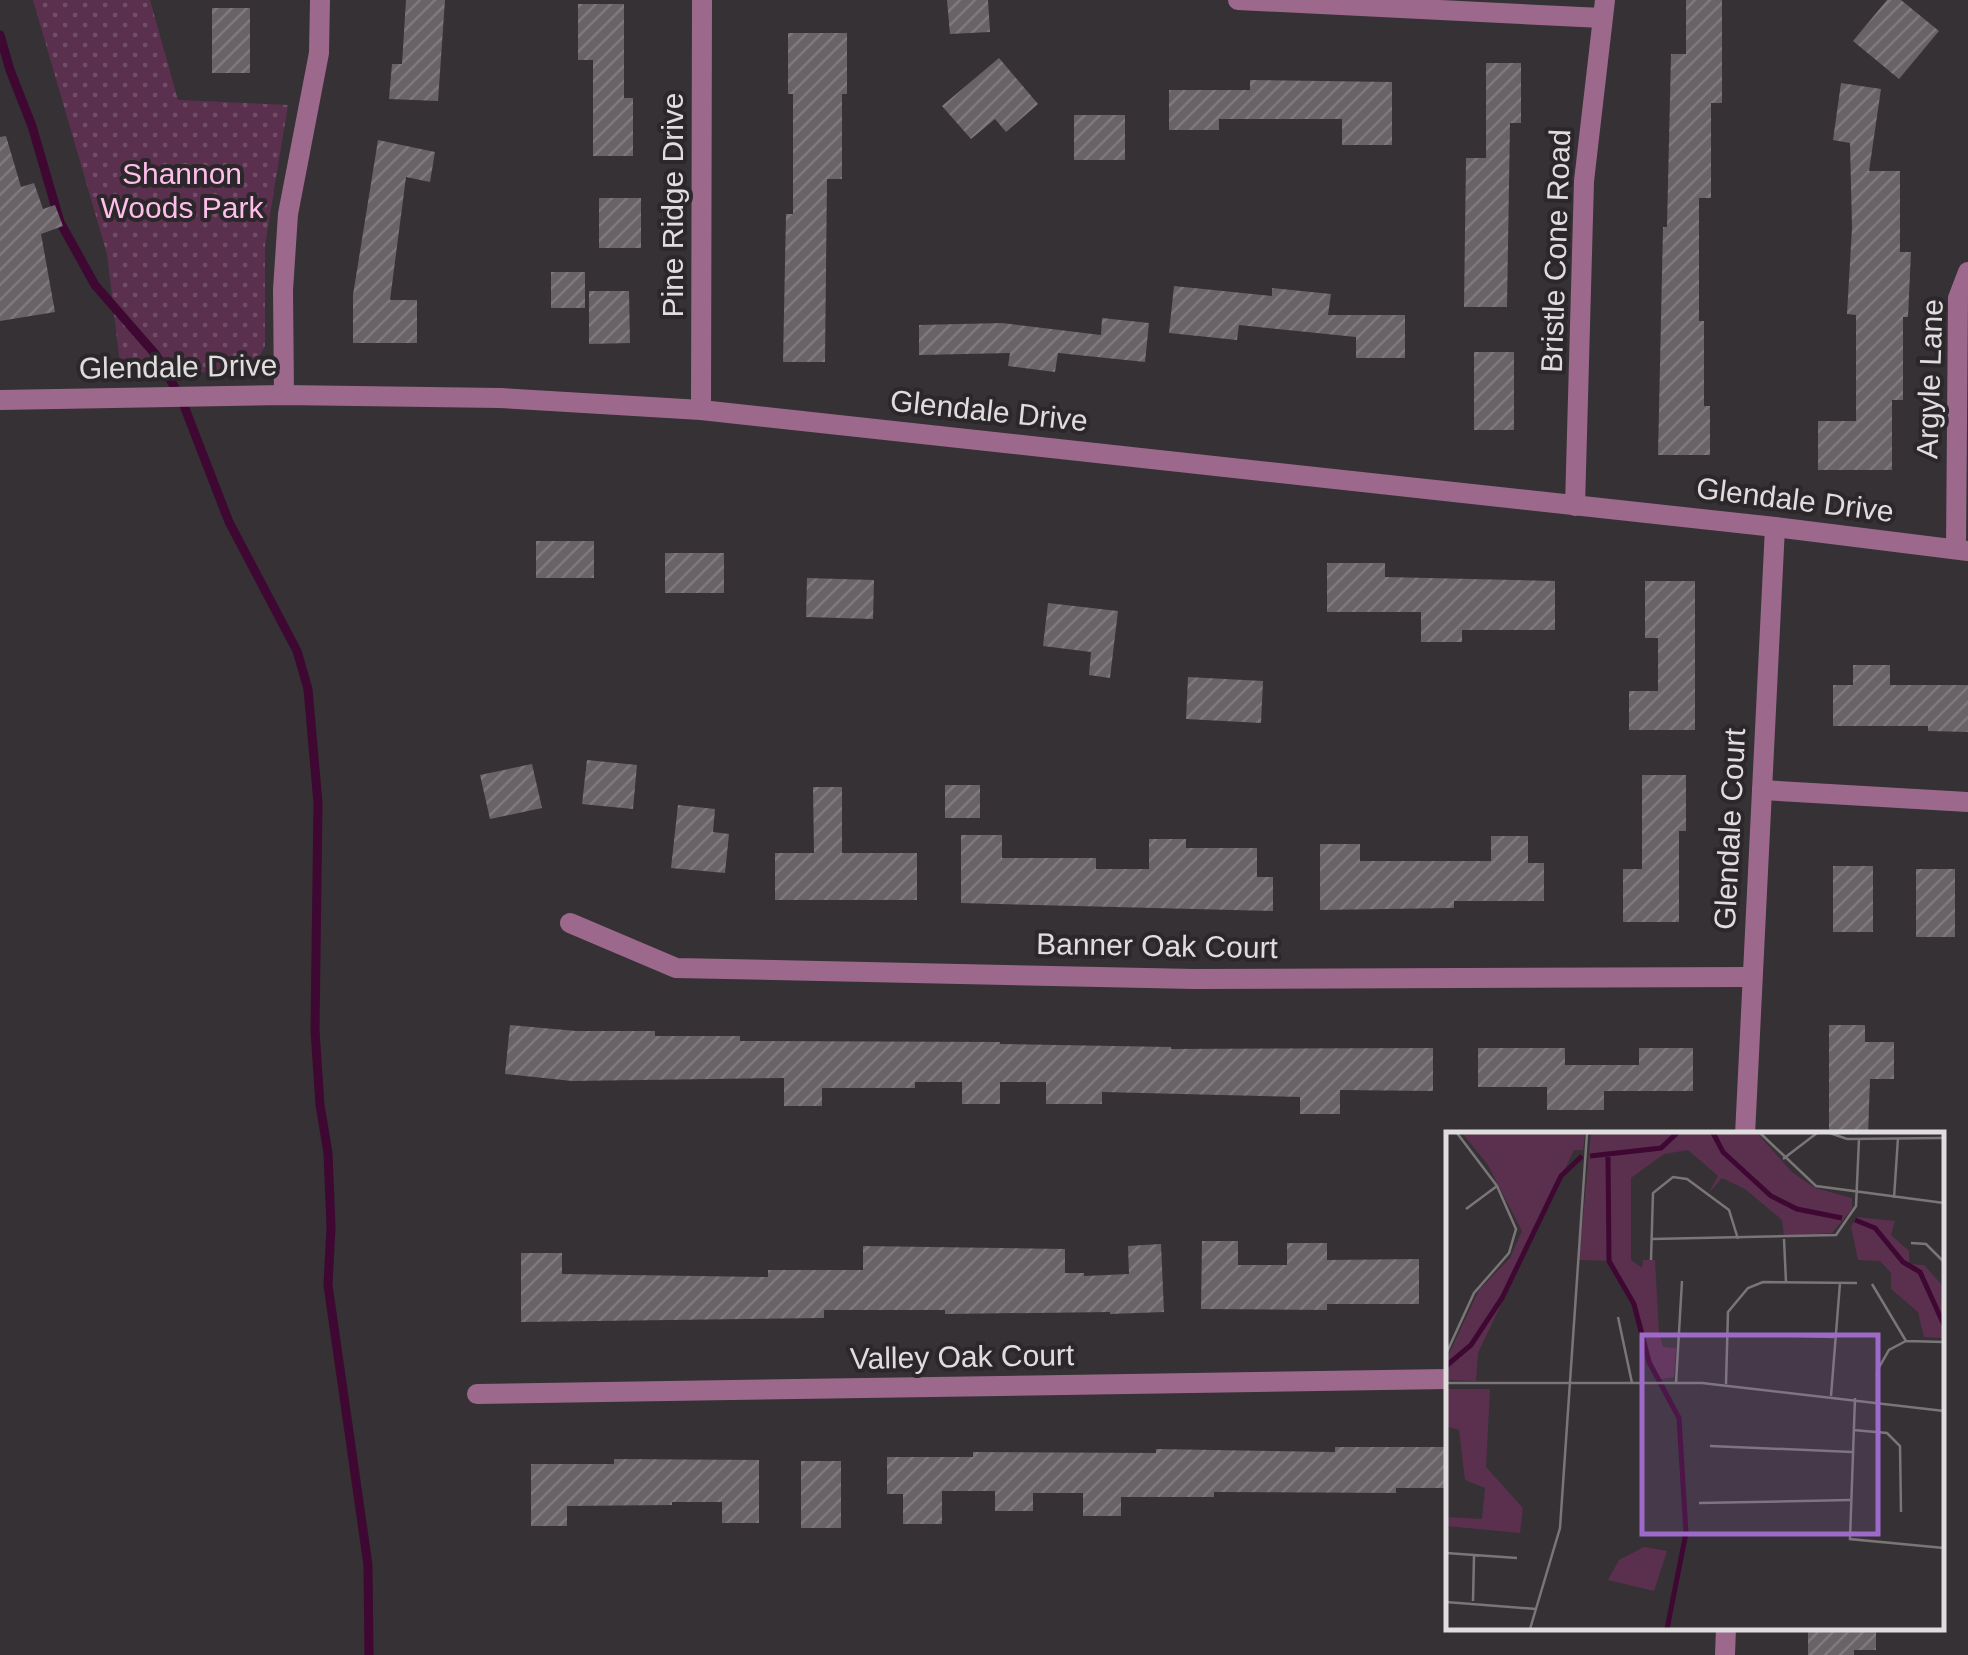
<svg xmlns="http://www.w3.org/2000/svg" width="1968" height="1655" viewBox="0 0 1968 1655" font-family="Helvetica,sans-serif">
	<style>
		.park { fill: url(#park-dots) }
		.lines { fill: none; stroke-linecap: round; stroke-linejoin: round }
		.stream { stroke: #3e0833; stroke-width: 9 }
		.building { fill: url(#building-hatch) }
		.minor { stroke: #9c698c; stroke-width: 20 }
		.tertiary { stroke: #9c698c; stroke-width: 20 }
		.labels { text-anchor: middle; stroke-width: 8; stroke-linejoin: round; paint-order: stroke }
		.park-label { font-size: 30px; fill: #fdbeea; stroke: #2c272a }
		.street-label { font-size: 30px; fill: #e0dddf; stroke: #2c272a }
		.inset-river { fill: none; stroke: #3e0833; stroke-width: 5 }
		.inset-road { fill: none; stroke: #7a7678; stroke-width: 2.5 }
		.view { fill: #9e6aca; fill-opacity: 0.15; stroke: #9e6aca; stroke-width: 5 }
		.inset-edge { fill: none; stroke: #e0dddf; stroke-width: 5 }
	</style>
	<defs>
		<pattern id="park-dots" width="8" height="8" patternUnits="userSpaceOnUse" patternTransform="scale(2.5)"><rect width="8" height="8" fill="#5b304f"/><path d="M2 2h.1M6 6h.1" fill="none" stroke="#724e68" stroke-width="1.8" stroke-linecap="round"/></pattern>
		<pattern id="building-hatch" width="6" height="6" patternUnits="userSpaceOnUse" patternTransform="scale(2.5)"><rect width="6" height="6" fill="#696367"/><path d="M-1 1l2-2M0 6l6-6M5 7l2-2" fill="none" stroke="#7e797c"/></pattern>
	</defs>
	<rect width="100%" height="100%" fill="#363134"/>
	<polygon class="park" points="33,0 150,0 178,100 288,105 265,245 265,346 257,361 244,372 121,373 107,254"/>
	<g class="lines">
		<polyline class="stream" points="0,35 10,70 32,126 60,222 95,285 156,355 181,398 229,522 297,651 308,689 318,803 315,1030 320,1105 328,1153 331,1227 328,1285 368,1565 369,1655"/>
	</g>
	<g class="building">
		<polygon points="406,0 445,0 438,101 389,99 392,64 402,64"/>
		<polygon points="947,0 988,0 990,32 950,34"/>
		<polygon points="1686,0 1722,0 1722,103 1711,103 1711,198 1699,198 1699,321 1704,321 1704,406 1710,406 1710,455 1658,455 1663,227 1667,227 1671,54 1686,54"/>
		<polygon points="1887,0 1901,0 1939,31 1899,79 1853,41"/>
		<polygon points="578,4 624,4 624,98 633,98 633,156 593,156 593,60 578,60"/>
		<rect x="212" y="8" width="38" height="65"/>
		<polygon points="788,33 847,33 847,94 842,94 842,179 827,179 825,362 783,362 786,214 793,214 793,94 788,94"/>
		<polygon points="999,58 1038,104 1006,132 995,119 971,139 942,106"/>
		<polygon points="1486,63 1521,63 1521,123 1510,123 1507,307 1464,307 1466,158 1486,158"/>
		<polygon points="1250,80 1392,82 1392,145 1342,145 1342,119 1219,119 1219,130 1169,130 1169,90 1250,90"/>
		<polygon points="1841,83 1881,89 1869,171 1900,171 1900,252 1911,252 1908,317 1903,317 1903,400 1892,400 1892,470 1818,470 1818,421 1856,421 1856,315 1847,314 1852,228 1850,143 1833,140"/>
		<rect x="1074" y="115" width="51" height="45"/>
		<polygon points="6,136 21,187 34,183 43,209 55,205 63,226 41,234 55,312 0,321 0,137"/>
		<polygon points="378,140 435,152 430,182 406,177 390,300 417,300 417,343 353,343 353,295"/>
		<rect x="599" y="198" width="42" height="50"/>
		<rect x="551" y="272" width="34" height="36"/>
		<polygon points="1174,286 1272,296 1272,288 1331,294 1328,315 1405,315 1405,358 1356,358 1356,337 1239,325 1237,340 1169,333"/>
		<polygon points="589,291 629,291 630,343 589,344"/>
		<polygon points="1102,318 1149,323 1145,362 1058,353 1055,372 1008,366 1010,353 919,355 919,325 1002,323 1101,335"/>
		<rect x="1474" y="352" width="40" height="78"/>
		<rect x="536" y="541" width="58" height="37"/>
		<rect x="665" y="553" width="59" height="40"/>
		<polygon points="1327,563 1385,563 1385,577 1555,581 1555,630 1462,630 1462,642 1421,642 1421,612 1327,612"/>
		<polygon points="807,578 874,580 873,619 806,617"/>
		<polygon points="1645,581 1695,581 1695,730 1629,730 1629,691 1658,691 1658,638 1645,638"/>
		<polygon points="1048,603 1118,611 1110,678 1089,675 1091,652 1043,646"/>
		<polygon points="1853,665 1890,665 1890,685 1968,685 1968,732 1928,731 1928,726 1833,726 1833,685 1853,685"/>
		<polygon points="1188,677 1263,681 1261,723 1186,719"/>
		<polygon points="587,760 637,765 633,809 582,804"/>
		<polygon points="532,764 542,808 490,819 480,775"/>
		<polygon points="1642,775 1686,775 1686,831 1679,831 1679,922 1623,922 1623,869 1642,869"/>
		<rect x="945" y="785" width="35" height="33"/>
		<polygon points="813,787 842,787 842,853 917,853 917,900 775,900 775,853 814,853"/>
		<polygon points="678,805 715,809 713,832 729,834 725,873 671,868"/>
		<polygon points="961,835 1002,835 1002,858 1096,858 1096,869 1149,869 1149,839 1186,839 1186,848 1257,848 1257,877 1273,877 1273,911 961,903"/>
		<polygon points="1491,836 1528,836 1528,863 1544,863 1544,901 1454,901 1454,908 1320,910 1320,844 1360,844 1360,861 1491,861"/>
		<rect x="1833" y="866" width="40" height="66"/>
		<rect x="1916" y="869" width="39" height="68"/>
		<polygon points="510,1025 576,1031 655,1031 655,1036 740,1036 740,1041 1000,1042 1000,1044 1171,1047 1171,1049 1433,1048 1433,1091 1340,1090 1340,1114 1300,1114 1300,1097 1102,1092 1102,1104 1046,1104 1046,1082 1000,1082 1000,1104 962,1104 962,1082 915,1082 915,1088 822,1088 822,1106 784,1106 784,1078 572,1081 505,1074"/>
		<polygon points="1829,1025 1865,1025 1865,1042 1894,1042 1894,1079 1870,1079 1868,1135 1829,1135"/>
		<polygon points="1478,1048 1565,1048 1565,1065 1639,1065 1639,1048 1693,1048 1693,1091 1604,1091 1604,1110 1547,1110 1547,1087 1478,1087"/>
		<polygon points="1202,1241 1238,1241 1238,1265 1287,1265 1287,1243 1327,1243 1327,1260 1419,1259 1419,1304 1327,1304 1327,1310 1201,1309"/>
		<polygon points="1161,1244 1164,1312 1110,1314 1110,1312 945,1314 945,1310 824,1310 824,1318 521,1322 521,1253 562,1253 562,1274 768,1277 768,1270 863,1270 863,1246 1065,1249 1065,1273 1084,1273 1084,1276 1129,1274 1128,1246"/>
		<polygon points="1335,1447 1448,1447 1448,1488 1396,1488 1396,1493 1214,1492 1214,1497 1121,1497 1121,1516 1083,1516 1083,1493 1033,1493 1033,1511 995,1511 995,1491 942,1491 942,1524 903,1524 903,1494 887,1494 887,1457 973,1457 973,1452 1156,1453 1156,1449 1335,1452"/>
		<polygon points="614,1459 759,1460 759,1523 722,1523 722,1502 672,1502 672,1505 567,1506 567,1526 531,1526 531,1464 614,1464"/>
		<rect x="801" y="1461" width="40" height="67"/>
		<polygon points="1808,1628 1876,1628 1876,1650 1854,1650 1854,1655 1808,1655"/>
	</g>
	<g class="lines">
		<g class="minor">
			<polyline points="1238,0 1602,18"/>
			<polyline points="284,395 283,290 288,214 319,53 320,0"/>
			<polyline points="701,410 702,0"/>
			<polyline points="1575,506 1584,181 1605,0"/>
			<polyline points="1956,549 1958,298 1968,272"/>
			<polyline points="1762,790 1968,802"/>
			<polyline points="570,923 676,968 1194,979 1751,977"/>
			<polyline points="1745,1135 1775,527"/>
			<polyline points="477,1394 1448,1379"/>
			<polyline points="1725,1655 1726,1628"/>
		</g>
		<polyline class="tertiary" points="0,400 284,395 500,398 701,410 1775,527 1968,551"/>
	</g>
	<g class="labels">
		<g class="park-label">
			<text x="182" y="184">Shannon<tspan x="182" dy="34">Woods Park</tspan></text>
		</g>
		<g class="street-label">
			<text transform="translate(673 205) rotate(-90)" y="10">Pine Ridge Drive</text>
			<text transform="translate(1556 251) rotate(-88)" y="10">Bristle Cone Road</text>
			<text transform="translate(178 367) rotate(-1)" y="10">Glendale Drive</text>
			<text transform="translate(1930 379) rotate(-88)" y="10">Argyle Lane</text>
			<text transform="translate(989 411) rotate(6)" y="10">Glendale Drive</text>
			<text transform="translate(1795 500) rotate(7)" y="10">Glendale Drive</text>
			<text transform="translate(1730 829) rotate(-87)" y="10">Glendale Court</text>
			<text transform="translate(1157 946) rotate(1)" y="10">Banner Oak Court</text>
			<text transform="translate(962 1357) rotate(-1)" y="10">Valley Oak Court</text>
		</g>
	</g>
	<g transform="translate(1446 1132)">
		<rect width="498" height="498" fill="#363134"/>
		<path d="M 411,85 L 449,89 L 445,103 L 463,119 L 463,132 L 478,133 L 496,153 L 497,206 L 478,205 L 472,180 L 445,157 L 445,141 L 434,129 L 412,128 L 405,94 ZM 0,257 L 44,257 L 40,335 L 77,376 L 74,401 L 0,394 L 0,385 L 36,387 L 39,356 L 19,348 L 13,298 L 0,294 Z" fill="#5b304f"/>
		<path d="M 16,1 L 139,1 L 137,18 L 128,18 L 32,221 L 30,249 L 0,248 L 0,228 L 33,158 L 64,126 L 76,99 L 42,33 ZM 145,1 L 311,1 L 346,40 L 369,56 L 406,66 L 406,77 L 386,101 L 338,104 L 336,88 L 299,57 L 276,46 L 262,62 L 272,44 L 242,18 L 218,22 L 185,46 L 185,128 L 196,136 L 197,128 L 209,128 L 213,201 L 217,215 L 230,216 L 228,245 L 210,248 L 196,191 L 166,129 L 133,128 Z" fill="#5b304f"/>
		<path d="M 198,415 L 221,419 L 208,459 L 162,448 L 173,428 Z" fill="#5b304f"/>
		<path class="inset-river" d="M 267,1 L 277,20 L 325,64 L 351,77 L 396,86M 144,24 L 215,16 L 231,1M 162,25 L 163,129 L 188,172 L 203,230 L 233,286 L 240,401 L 221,497M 409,88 L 429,96 L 457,130 L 474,140 L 498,193M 0,234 L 25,213 L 56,166 L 115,44 L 136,24"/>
		<path class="inset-road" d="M 314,1 L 370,54 L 498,71M 384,1 L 401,7 L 498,6M 337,27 L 371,1M 448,66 L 452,6M 20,77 L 51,54M 206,107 L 390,103 L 410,74 L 413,7M 338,107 L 340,150M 465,111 L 480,112 L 498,130M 205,128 L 207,61 L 227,45 L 241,47 L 283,78 L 292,107M 426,152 L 460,209M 172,185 L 186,251M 328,203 L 388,205M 0,222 L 28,161 L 63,121 L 70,97 L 51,54 L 11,1M 0,251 L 256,251 L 498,279M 230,251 L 236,149M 280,252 L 282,180 L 302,156 L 317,150 L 411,151M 385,264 L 394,151M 409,266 L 404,407 L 498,416M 431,269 L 431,239 L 443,218 L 460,209 L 498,210M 407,298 L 441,301 L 454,314 L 455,380M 264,314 L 406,320M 253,371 L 404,368M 0,421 L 71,426M 27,469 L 28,424M 0,470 L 90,477M 84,497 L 114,396 L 141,1"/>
		<path class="view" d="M 196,203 L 432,203 L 432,402 L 196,402 Z"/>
		<rect width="498" height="498" class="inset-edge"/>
	</g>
</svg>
